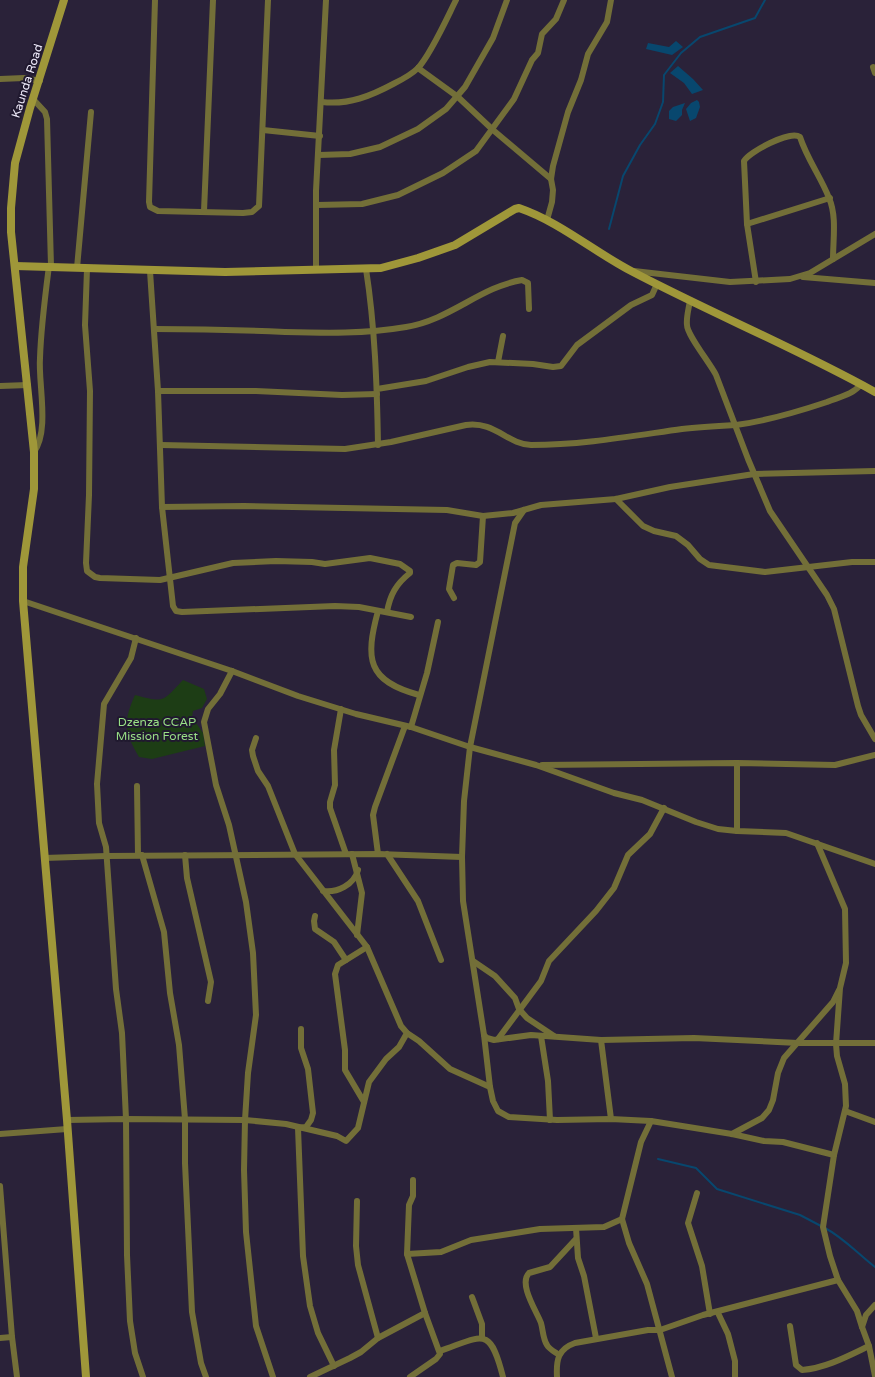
<svg xmlns="http://www.w3.org/2000/svg" width="875" height="1377" viewBox="0 0 875 1377" font-family="'Varela Round',sans-serif">
	<style>
		.green { fill: #1d3d15 }
		.water { fill: #08476e }
		.lines { fill: none; stroke-linecap: round; stroke-linejoin: round }
		.stream { stroke: #08476e; stroke-width: 2 }
		.street { stroke: #736f38; stroke-width: 6 }
		.secondary { stroke: #9f9739; stroke-width: 8 }
		.labels { text-anchor: middle; stroke-width: 4; stroke-linejoin: round; paint-order: stroke }
		.street-label { font-size: 12px; fill: #eeeafa; stroke: #20192f }
		.park-label { font-size: 12px; fill: #99e086; stroke: #20192f }
	</style>
	<rect width="100%" height="100%" fill="#2a2239"/>
	<path class="green" d="M 183,680 L 204,689 L 207,699 L 202,708 L 193,711 L 192,717 L 203,733 L 205,746 L 152,759 L 139,757 C 124,731 123,722 135,695 C 165,703 162,702 183,680 Z"/>
	<g class="water">
		<polygon points="676,41 683,47 672,55 646,49 648,43 669,47"/>
		<polygon points="678,66 693,79 703,90 692,94 684,83 670,73"/>
		<polygon points="697,100 699,102 700,107 696,118 690,121 686,109 691,103"/>
		<polygon points="685,103 682,110 682,115 676,121 669,119 669,111 673,107"/>
	</g>
	<g class="lines">
		<g class="stream">
			<polyline points="609,229 623,176 640,145 655,124 663,102 664,75 681,53 700,37 755,18 765,0"/>
			<polyline points="658,1159 696,1168 717,1189 800,1215 821,1226"/>
			<path d="M 825,1228 C 844,1238 858,1254 875,1267"/>
		</g>
		<g class="street">
			<polyline points="155,0 149,202 150,207 158,211 243,213 252,212 259,206 268,0"/>
			<polyline points="873,67 875,73"/>
			<polyline points="418,68 458,97 493,130 551,179"/>
			<polyline points="0,79 24,78 40,81"/>
			<polyline points="33,99 45,112 47,119 51,266"/>
			<path d="M 322,102 C 349,105 371,96 395,83 C 403,79 412,74 418,68 C 431,54 447,18 456,0"/>
			<polyline points="263,130 320,136"/>
			<polyline points="319,155 350,154 380,147 418,129 446,109 465,87 493,38 507,0"/>
			<polyline points="317,205 362,204 398,195 443,173 476,151 514,99 532,60 538,53 542,34 556,19 564,0"/>
			<polyline points="204,211 213,0"/>
			<polyline points="547,220 552,202 553,190 551,179 553,166 568,112 581,80 588,54 607,22 611,0"/>
			<polyline points="747,224 830,198"/>
			<polyline points="77,268 91,112"/>
			<path d="M 87,269 L 85,325 L 90,391 L 89,495 L 86,563 L 87,571 L 95,577 L 100,578 L 160,580 L 233,563 L 276,561 L 312,562 L 325,564 L 370,558 L 400,564 L 410,571 L 410,573 C 396,584 390,595 387,612"/>
			<polyline points="316,269 316,191 326,0"/>
			<path d="M 366,269 C 375,327 377,386 378,445"/>
			<polyline points="150,271 158,391 162,507 173,606 176,611 182,612 335,606 359,607 411,617"/>
			<polyline points="634,271 730,282 790,279 810,273 875,234"/>
			<polyline points="803,277 875,283"/>
			<path d="M 756,282 L 747,224 L 744,161 C 749,152 790,130 800,137 C 807,159 821,177 829,198 C 837,216 833,240 833,259"/>
			<path d="M 690,300 C 689,308 686,317 687,325 C 687,335 710,363 716,375 L 748,459 L 770,511 L 827,595 L 834,609 L 858,706 L 861,715 L 875,739"/>
			<path d="M 154,329 C 198,329 241,330 285,332 C 325,333 365,334 406,327 C 450,320 480,287 522,280 L 528,283 L 529,309"/>
			<polyline points="498,362 503,336"/>
			<polyline points="0,386 28,385"/>
			<polyline points="377,389 426,381 468,367 490,362 533,364 553,367 561,366 577,345 631,305 652,295 657,284"/>
			<polyline points="158,391 256,391 342,395 377,394"/>
			<path d="M 161,445 L 345,449 L 391,442 L 466,425 C 495,421 507,444 531,445 C 582,445 632,436 682,429 C 700,427 718,426 736,425 C 767,421 797,412 827,402 C 839,397 853,395 861,384"/>
			<path d="M 34,452 C 50,430 38,383 40,358 C 41,327 45,297 49,266"/>
			<polyline points="616,499 643,526 654,531 676,536 688,545 700,559 709,565 765,572 852,562 875,562"/>
			<polyline points="162,507 244,506 447,510 483,516 513,513 541,505 616,499 670,487 754,474 875,471"/>
			<polyline points="524,510 515,523 470,747 464,801 462,857 463,901 484,1035 487,1038 494,1040 531,1035 601,1040 694,1038 798,1043 875,1043"/>
			<polyline points="454,598 449,589 453,565 457,563 476,565 480,562 483,516"/>
			<polyline points="23,601 232,671 298,696 356,714 411,727 470,747 536,765 614,793 642,800 696,822 718,829 737,831 786,833 875,864"/>
			<path d="M 378,611 C 365,659 367,681 419,695"/>
			<polyline points="136,638 131,658 104,704 97,784 99,823 106,847 116,989 122,1033 126,1119 127,1255 130,1321 135,1353 143,1377"/>
			<polyline points="232,671 220,694 208,709 204,722 216,785 229,825 246,902 253,953 256,1015 248,1073 245,1120 244,1170 246,1232 256,1326 273,1377"/>
			<polyline points="341,709 334,750 335,785 330,802 330,808 346,854"/>
			<polyline points="411,727 427,673 438,622"/>
			<polyline points="256,738 252,750 253,756 258,771 268,786 295,854 367,947 401,1026 407,1033 419,1041 450,1069 490,1087"/>
			<polyline points="542,765 737,763 835,765 875,755"/>
			<polyline points="137,786 138,855"/>
			<polyline points="737,831 737,763"/>
			<polyline points="817,843 845,909 846,963 840,988 836,1044 837,1056 845,1084 846,1106 834,1155 823,1227 830,1256 838,1280 857,1311 862,1327 869,1346 875,1376"/>
			<polyline points="352,854 362,893 357,935"/>
			<polyline points="378,854 373,815 375,807 405,726"/>
			<polyline points="387,854 418,901 441,960"/>
			<polyline points="142,855 164,932 170,993 179,1045 185,1119 185,1163 192,1312 201,1363 206,1377"/>
			<polyline points="185,855 187,878 211,982 208,1001"/>
			<polyline points="44,858 106,856 378,854 462,857"/>
			<path d="M 323,891 C 337,893 354,885 358,870"/>
			<polyline points="315,916 314,921 315,929 334,942 346,960"/>
			<polyline points="473,961 495,976 515,998 519,1009 527,1018 554,1036"/>
			<polyline points="301,1029 301,1048 308,1069 313,1113 311,1120 306,1127 298,1128 303,1256 310,1306 318,1333 334,1366"/>
			<polyline points="484,1035 490,1087 493,1101 498,1111 509,1117 557,1120 611,1119 651,1121 732,1134 764,1141 783,1142 834,1155"/>
			<polyline points="541,1036 548,1081 550,1120"/>
			<polyline points="498,1039 541,981 549,961 596,911 614,888 628,855 650,834 664,808"/>
			<polyline points="601,1040 611,1119"/>
			<polyline points="364,1102 345,1070 345,1050 335,974 338,965 367,947"/>
			<polyline points="845,1111 875,1122"/>
			<polyline points="67,1120 126,1119 245,1120 286,1124 337,1136 346,1141 358,1128 369,1082 386,1059 399,1047 407,1033"/>
			<polyline points="651,1121 641,1142 622,1219 629,1243 647,1284 672,1377"/>
			<polyline points="0,1134 67,1129"/>
			<polyline points="732,1134 762,1118 769,1110 773,1100 778,1073 784,1058 833,1002 839,990"/>
			<polyline points="0,1186 12,1337 17,1377"/>
			<polyline points="697,1193 688,1223 702,1266 710,1314"/>
			<polyline points="357,1201 356,1246 358,1265 378,1338"/>
			<polyline points="576,1228 578,1258 584,1276 596,1338"/>
			<polyline points="407,1254 441,1252 471,1240 509,1234 540,1229 604,1227 622,1219"/>
			<polyline points="472,1297 482,1324 482,1338"/>
			<polyline points="718,1313 728,1334 735,1361 735,1377"/>
			<path d="M 790,1326 L 796,1365 L 802,1370 C 826,1368 848,1356 869,1346"/>
			<polyline points="862,1327 866,1315 875,1305"/>
			<polyline points="0,1338 12,1337"/>
			<path d="M 440,1351 C 483,1336 490,1325 503,1377"/>
			<path d="M 559,1355 C 555,1352 549,1349 547,1345 C 543,1339 543,1330 541,1323 C 537,1312 518,1284 529,1273 L 550,1267 L 575,1240"/>
			<polyline points="310,1377 350,1358 361,1352 378,1338 425,1313"/>
			<polyline points="410,1377 436,1359 440,1354 425,1313 407,1254 409,1205 413,1196 413,1180"/>
			<path d="M 557,1377 C 556,1360 558,1349 575,1343 L 648,1330 L 660,1330 L 703,1315 L 838,1280"/>
		</g>
		<g class="secondary">
			<polyline points="64,0 30,108 15,163 11,208 11,232 34,452 34,489 23,567 23,601 67,1120 86,1377"/>
			<path d="M 15,266 L 225,272 L 381,268 L 418,258 L 455,245 L 515,209 L 519,208 C 560,222 594,252 633,272 C 713,314 796,348 875,392"/>
		</g>
	</g>
	<g class="labels">
		<g class="street-label">
			<text transform="translate(27 81) rotate(-72)" y="4">Kaunda Road</text>
		</g>
		<g class="park-label">
			<text x="157" y="726">Dzenza CCAP<tspan x="157" dy="14">Mission Forest</tspan></text>
		</g>
	</g>
</svg>
